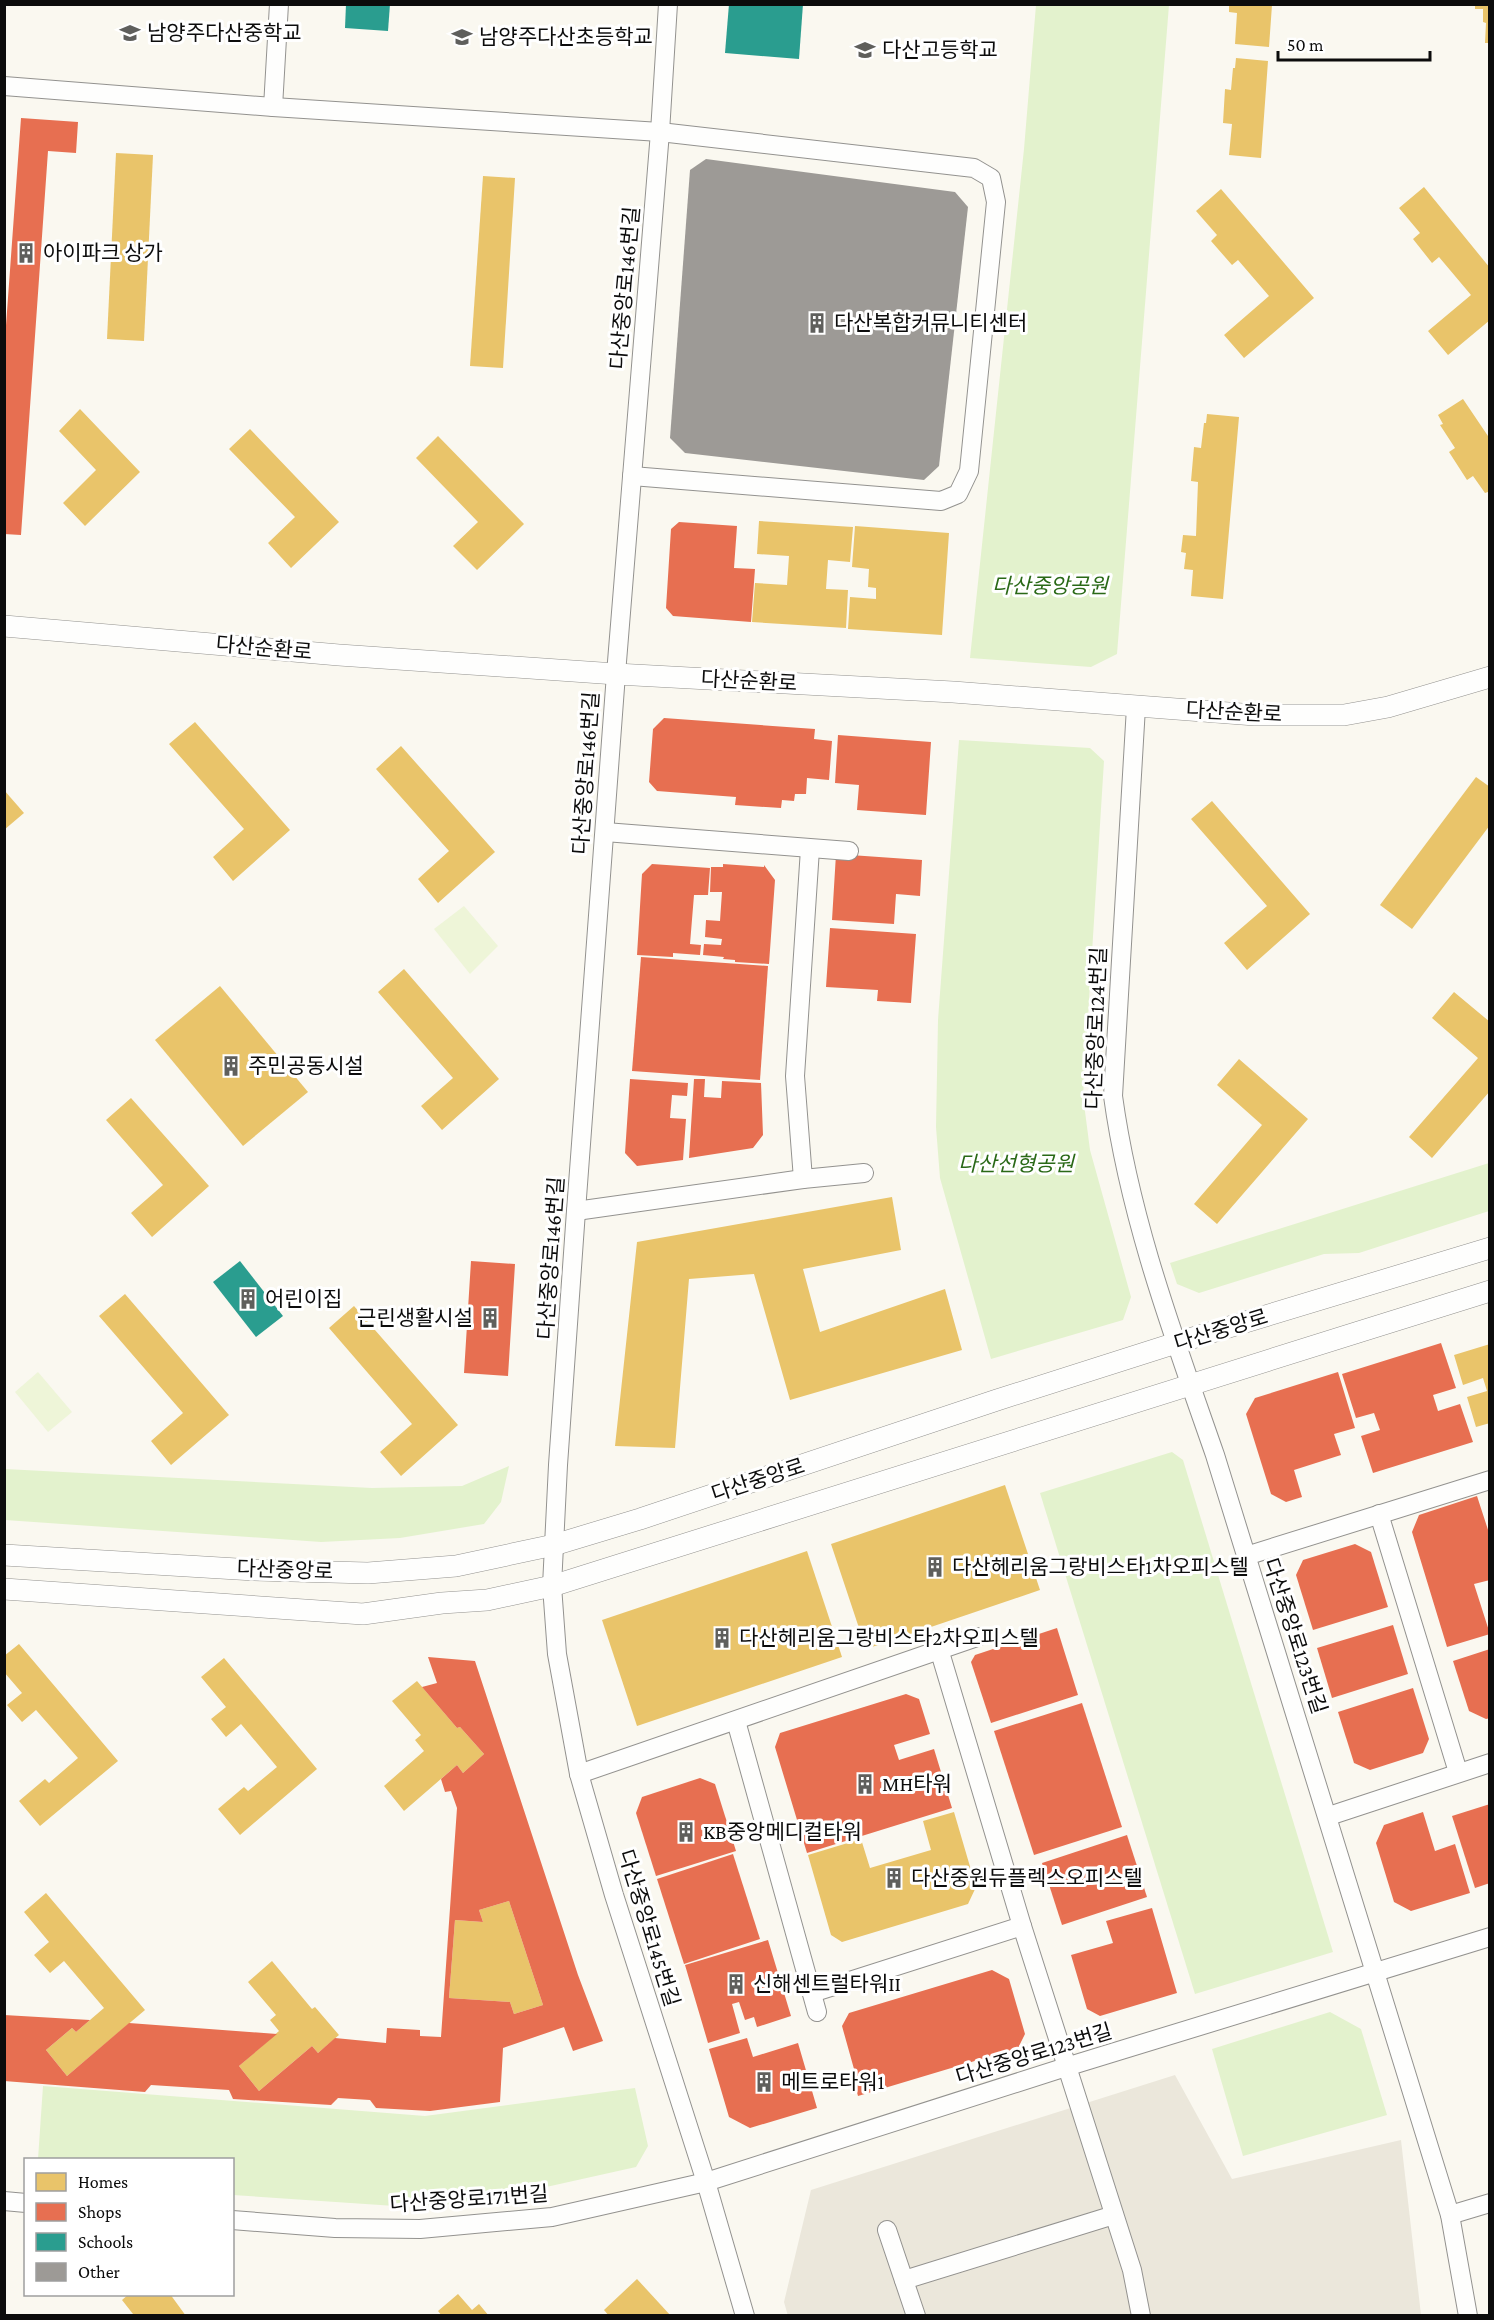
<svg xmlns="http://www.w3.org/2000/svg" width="1494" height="2320" viewBox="0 0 1494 2320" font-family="'Crimson Pro','Noto Sans KR',serif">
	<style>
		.green { fill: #e3f2cd }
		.pitch { fill: #eef5d8 }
		.plaza { fill: #ebe7db }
		.homes { fill: #e9c46a }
		.shops { fill: #e76f51; fill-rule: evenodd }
		.schools { fill: #2a9d8f }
		.building { fill: #9d9a96 }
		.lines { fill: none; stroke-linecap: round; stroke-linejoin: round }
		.minor-casing { stroke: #93928f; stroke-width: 20 }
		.tertiary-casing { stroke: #93928f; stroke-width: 22 }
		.minor { stroke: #fefefd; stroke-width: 18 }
		.tertiary { stroke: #fefefd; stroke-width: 21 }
		.labels { text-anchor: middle; stroke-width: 6; stroke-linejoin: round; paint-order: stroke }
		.poi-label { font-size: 21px; fill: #0c0c0c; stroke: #fff; text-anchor: start }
		.street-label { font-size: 21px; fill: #0c0c0c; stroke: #fff }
		.park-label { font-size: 21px; font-style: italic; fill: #2a6917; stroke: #fff }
	</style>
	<rect width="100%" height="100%" fill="#faf8f0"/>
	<g class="green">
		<polygon points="1036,5 1169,5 1117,654 1091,667 970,658 1024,149"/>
		<polygon points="959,740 1090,748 1104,761 1083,1096 1090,1150 1131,1297 1123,1320 991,1359 940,1178 936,1127 938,1020"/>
		<polygon points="1489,1163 1489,1211 1359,1253 1324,1254 1199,1293 1177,1284 1170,1263"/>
		<polygon points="1172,1452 1183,1460 1333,1952 1195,1994 1040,1493"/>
		<polygon points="509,1466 501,1502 484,1524 400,1538 321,1542 5,1520 5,1469 372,1488 462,1486"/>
		<polygon points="1330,2012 1361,2029 1387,2115 1243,2156 1212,2049"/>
		<polygon points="43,2086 425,2116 635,2088 648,2146 636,2167 470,2204 395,2206 233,2195 232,2160 38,2159"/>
	</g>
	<g class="pitch">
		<polygon points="464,906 498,946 470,974 434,929"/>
		<polygon points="38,1372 72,1412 48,1432 15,1392"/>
	</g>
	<polygon class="plaza" points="1175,2075 1232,2179 1401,2140 1421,2315 788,2316 784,2302 811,2190"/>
	<g class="homes">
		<polygon points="1475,4 1490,4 1490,43 1485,43 1486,23 1483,22 1483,9 1475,9"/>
		<polygon points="1229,5 1272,5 1269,47 1235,44 1237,13 1229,12"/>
		<polygon points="1236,58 1268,61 1261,158 1229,155 1232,124 1223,123 1225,89 1231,90 1233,68 1235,68"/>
		<polygon points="116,153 153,155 144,341 107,339"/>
		<polygon points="483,176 515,178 503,368 470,366"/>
		<polygon points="1424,187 1490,268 1490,320 1448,355 1428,331 1471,295 1439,257 1432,263 1413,239 1420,233 1399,208"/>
		<polygon points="1221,189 1314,298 1244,358 1224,335 1269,296 1238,260 1232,265 1211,241 1217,235 1196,211"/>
		<polygon points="1463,399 1490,439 1490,494 1488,492 1485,493 1473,476 1467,480 1449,452 1455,448 1440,425 1443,424 1438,415"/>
		<polygon points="80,409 140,472 85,526 63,503 96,470 59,431"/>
		<polygon points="1207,414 1239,417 1223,599 1191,596 1193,570 1184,569 1186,553 1181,552 1183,535 1196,536 1198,482 1191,481 1194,447 1201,448 1204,423 1206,423"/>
		<polygon points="250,429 339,522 291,568 268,543 295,517 229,449"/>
		<polygon points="438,436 524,524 477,570 453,546 478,522 416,458"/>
		<polygon points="759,521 853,527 850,562 828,560 826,589 848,590 846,628 752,622 755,583 787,585 789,556 757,554"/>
		<polygon points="855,526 949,533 942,635 848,629 850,597 876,599 876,588 868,587 869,569 852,567"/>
		<polygon points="195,722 290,830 233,881 213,857 244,829 169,744"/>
		<polygon points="401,746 495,852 438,903 418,879 449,851 376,769"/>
		<polygon points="1476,777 1490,787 1490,825 1412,929 1380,905"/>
		<polygon points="4,790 24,813 4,830"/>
		<polygon points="1212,801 1310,914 1247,970 1224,943 1267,906 1191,819"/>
		<polygon points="404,969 499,1079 442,1130 421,1106 453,1078 378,992"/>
		<polygon points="220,986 308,1092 243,1146 155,1040"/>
		<polygon points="1454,992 1490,1022 1490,1091 1432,1158 1409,1137 1478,1058 1432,1018"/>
		<polygon points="1239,1059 1308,1119 1217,1224 1194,1204 1262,1125 1217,1085"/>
		<polygon points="131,1098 209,1186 152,1237 131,1213 163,1185 106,1120"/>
		<polygon points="892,1197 901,1250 803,1269 820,1332 945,1289 962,1350 790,1400 754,1274 689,1279 675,1448 615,1446 637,1242"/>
		<polygon points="125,1294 229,1415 171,1465 151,1441 183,1413 99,1316"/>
		<polygon points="354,1306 458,1425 401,1476 380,1452 412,1424 329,1328"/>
		<polygon points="1490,1344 1490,1423 1476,1427 1467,1397 1487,1391 1483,1378 1463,1385 1454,1355"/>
		<polygon points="1005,1485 1040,1590 866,1649 831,1544"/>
		<polygon points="807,1551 842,1657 637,1726 602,1620"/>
		<polygon points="19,1644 118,1761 40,1826 19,1801 45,1779 49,1783 78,1758 36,1710 22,1722 7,1705 22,1693 4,1672 4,1656"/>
		<polygon points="224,1658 317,1769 240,1835 218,1809 244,1787 248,1791 277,1767 241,1724 226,1737 211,1719 226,1707 201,1677"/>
		<polygon points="417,1681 457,1728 460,1727 484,1754 463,1773 457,1765 404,1811 384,1786 424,1751 415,1740 421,1735 392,1701"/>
		<polygon points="954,1812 976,1887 968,1904 842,1942 831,1935 808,1855 861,1839 870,1868 931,1850 923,1821"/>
		<polygon points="46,1893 145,2010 67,2076 46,2050 72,2028 76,2032 104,2008 64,1961 50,1973 34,1955 49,1942 24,1912"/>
		<polygon points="509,1901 543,2005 514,2014 510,2002 449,1998 455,1920 483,1922 479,1910"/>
		<polygon points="272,1961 312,2009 315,2007 339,2035 318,2053 312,2046 259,2091 239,2066 279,2031 270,2020 276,2015 248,1982"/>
		<polygon points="637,2279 671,2316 609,2316 604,2310"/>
		<polygon points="129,2294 170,2294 186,2316 131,2316 133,2314 122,2300"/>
		<polygon points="458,2294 472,2310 479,2304 489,2316 442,2316 438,2311"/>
	</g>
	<g class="shops">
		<polygon points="21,118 78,122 76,153 48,151 21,535 4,534 4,353"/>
		<polygon points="679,522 737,526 734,568 755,569 751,622 673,616 666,608 671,529"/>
		<polygon points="664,718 815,729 814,739 832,741 829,780 807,778 806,794 795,794 794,801 782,800 781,808 735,805 736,797 657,791 649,782 653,729"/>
		<polygon points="838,735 931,742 926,815 857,810 859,785 835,783"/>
		<polygon points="836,854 922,860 920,896 896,894 894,924 832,920"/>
		<polygon points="652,864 710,868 708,895 694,895 690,944 701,945 700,955 673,953 673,957 637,955 642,874"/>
		<polygon points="723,864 764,867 764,865 775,880 769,964 735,962 735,960 723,959 724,957 703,955 704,944 721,945 722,939 705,937 706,920 720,921 722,892 710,892 711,867 723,867"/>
		<polygon points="830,928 916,934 911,1003 877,1001 878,990 826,987"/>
		<polygon points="641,957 768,966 760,1080 632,1071"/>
		<polygon points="630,1079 688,1083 687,1096 672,1095 670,1118 686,1119 683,1160 637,1166 625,1153"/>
		<polygon points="694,1079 705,1079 704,1097 721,1098 722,1081 761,1083 763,1135 753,1148 689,1158"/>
		<polygon points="471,1261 515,1264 508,1376 464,1373"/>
		<polygon points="1441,1343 1456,1388 1433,1395 1438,1411 1460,1404 1473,1442 1373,1473 1361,1436 1380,1430 1374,1413 1356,1418 1342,1374"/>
		<polygon points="1338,1372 1355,1428 1334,1434 1341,1455 1294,1470 1302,1497 1286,1502 1271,1494 1246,1414 1255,1398"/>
		<polygon points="1477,1496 1490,1536 1490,1580 1474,1584 1490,1634 1447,1647 1412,1532 1419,1515"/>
		<polygon points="1355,1544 1371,1552 1388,1607 1313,1630 1296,1575 1303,1560"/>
		<polygon points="1393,1625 1408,1674 1332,1698 1317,1648"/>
		<polygon points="1057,1628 1078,1695 991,1723 971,1662 975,1655"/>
		<polygon points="1490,1649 1490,1718 1486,1719 1469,1711 1453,1661"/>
		<path d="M 428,1657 L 475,1661 L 578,1975 L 603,2041 L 573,2051 L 564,2027 L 503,2048 L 500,2102 L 430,2111 L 376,2108 L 370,2100 L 338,2098 L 331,2105 L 233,2099 L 229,2090 L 151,2085 L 145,2092 L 4,2081 L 4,2015 L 90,2020 L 76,2032 L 72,2028 L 46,2050 L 67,2076 L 129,2023 L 277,2034 L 239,2066 L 259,2091 L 312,2046 L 318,2053 L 335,2038 L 386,2043 L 387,2028 L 420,2030 L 420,2036 L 441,2037 L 457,1808 L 451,1791 L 445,1792 L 441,1779 L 457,1765 L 463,1773 L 484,1754 L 460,1727 L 457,1728 L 422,1687 L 437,1683 ZM 509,1901 L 543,2005 L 514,2014 L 510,2002 L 449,1998 L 455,1920 L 483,1922 L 479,1910 Z"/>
		<polygon points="1413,1688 1429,1739 1423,1753 1370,1770 1354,1763 1338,1712"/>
		<polygon points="906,1694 919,1699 930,1734 894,1745 899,1760 934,1749 952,1808 807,1853 775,1747 780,1733"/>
		<polygon points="1082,1703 1122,1827 1034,1855 994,1731"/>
		<polygon points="700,1778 715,1784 736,1851 656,1876 636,1813 642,1797"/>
		<polygon points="1490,1804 1490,1883 1475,1888 1452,1816"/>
		<polygon points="1423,1812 1435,1851 1455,1844 1470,1893 1411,1911 1394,1902 1376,1843 1384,1825"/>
		<polygon points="1127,1835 1147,1897 1062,1925 1042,1863"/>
		<polygon points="733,1854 760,1939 684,1964 657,1879"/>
		<polygon points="1152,1908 1177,1993 1100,2016 1087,2009 1071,1955 1113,1943 1106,1921"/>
		<polygon points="768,1940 791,2016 757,2027 754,2017 745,2020 739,2002 732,2004 740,2033 708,2043 685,1965"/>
		<polygon points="992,1970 1009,1979 1025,2034 1018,2048 858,2096 851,2070 854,2069 842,2026 849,2013"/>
		<polygon points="747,2038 753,2057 798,2043 817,2108 750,2128 729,2117 709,2049"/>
	</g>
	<g class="schools">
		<polygon points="346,4 390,4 388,31 345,28"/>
		<polygon points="729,4 803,4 799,59 725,53"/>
		<polygon points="240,1261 283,1316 256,1337 213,1282"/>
	</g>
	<polygon class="building" points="706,159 955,192 968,207 939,466 924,480 685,453 670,438 690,170"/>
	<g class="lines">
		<g class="minor-casing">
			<g id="minor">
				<polyline points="668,4 660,132 616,674 576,1211 558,1465 552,1586 557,1654 579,1774 614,1895 706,2182 745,2316"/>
				<polyline points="4,86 273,107 660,132 974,168 991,178 996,202 969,471 958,494 941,501 632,476"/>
				<polyline points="273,107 279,4"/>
				<path d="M 1136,707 L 1113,1096 C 1130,1220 1174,1337 1215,1455 L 1450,2215 L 1468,2316"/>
				<polyline points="605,832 849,851"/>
				<polyline points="803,1179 795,1076 810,849"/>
				<polyline points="576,1211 803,1179 864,1173"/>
				<polyline points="1379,1514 1458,1772"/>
				<polyline points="1246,1556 1490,1480"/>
				<polyline points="939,1649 1022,1926 1132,2270 1141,2316"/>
				<polyline points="736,1721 817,2012"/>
				<polyline points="579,1774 977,1637"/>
				<polyline points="1329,1816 1490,1763"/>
				<polyline points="812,1993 1022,1926"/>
				<polyline points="4,2201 26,2203"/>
				<polyline points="1450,2215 1490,2203"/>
				<polyline points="232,2220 335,2228 420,2229 552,2217 706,2182 1066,2067 1490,1937"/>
				<polyline points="887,2230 916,2316"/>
				<polyline points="904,2280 1114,2215"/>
			</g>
		</g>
		<g class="tertiary-casing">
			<g id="tertiary">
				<polyline points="4,626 339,655 616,674 953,692 1255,715 1344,715 1388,707 1490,677"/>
				<polyline points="4,1555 254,1570 368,1573 456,1566 554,1545 640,1519 997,1400 1176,1343 1490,1248"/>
				<path d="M 4,1589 L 363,1614 L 442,1603 L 487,1600 L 552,1586 C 865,1488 1177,1388 1490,1291"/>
			</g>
		</g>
		<use href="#minor" class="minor"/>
		<use href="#tertiary" class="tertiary"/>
	</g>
	<defs>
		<g id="school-bare" transform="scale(1.62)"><path d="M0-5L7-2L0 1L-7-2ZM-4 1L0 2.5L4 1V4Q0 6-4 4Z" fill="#5f5f5c" stroke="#fff" stroke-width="2.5" paint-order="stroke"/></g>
		<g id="building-bare" transform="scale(1.62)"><path d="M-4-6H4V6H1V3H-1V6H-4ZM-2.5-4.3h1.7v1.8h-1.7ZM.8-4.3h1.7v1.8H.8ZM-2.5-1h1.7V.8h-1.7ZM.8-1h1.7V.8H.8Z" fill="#5f5f5c" stroke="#fff" stroke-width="2.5" paint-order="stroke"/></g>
	</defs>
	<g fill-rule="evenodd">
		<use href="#school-bare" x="130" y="33"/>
		<use href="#school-bare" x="462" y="37"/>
		<use href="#school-bare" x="865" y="50"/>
		<use href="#building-bare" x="26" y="253"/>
		<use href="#building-bare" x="817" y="323"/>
		<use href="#building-bare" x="231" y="1066"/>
		<use href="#building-bare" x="248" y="1299"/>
		<use href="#building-bare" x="490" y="1318"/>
		<use href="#building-bare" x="935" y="1567"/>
		<use href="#building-bare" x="722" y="1638"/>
		<use href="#building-bare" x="865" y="1784"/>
		<use href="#building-bare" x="686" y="1832"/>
		<use href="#building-bare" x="894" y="1878"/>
		<use href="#building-bare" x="736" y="1984"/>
		<use href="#building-bare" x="764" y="2082"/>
	</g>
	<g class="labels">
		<g class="poi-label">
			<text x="147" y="40">남양주다산중학교</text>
			<text x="479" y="44">남양주다산초등학교</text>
			<text x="882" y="57">다산고등학교</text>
			<text x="43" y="260">아이파크 상가</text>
			<text x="834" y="330">다산복합커뮤니티센터</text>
			<text x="248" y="1073">주민공동시설</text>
			<text x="265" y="1306">어린이집</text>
			<text x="473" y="1325" text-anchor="end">근린생활시설</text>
			<text x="952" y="1574">다산헤리움그랑비스타1차오피스텔</text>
			<text x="739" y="1645">다산헤리움그랑비스타2차오피스텔</text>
			<text x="882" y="1791">MH타워</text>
			<text x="703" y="1839">KB중앙메디컬타워</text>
			<text x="911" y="1885">다산중원듀플렉스오피스텔</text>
			<text x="753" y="1991">신해센트럴타워II</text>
			<text x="781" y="2089">메트로타워1</text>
		</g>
		<g class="street-label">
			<text transform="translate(625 288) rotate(-85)" y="7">다산중앙로146번길</text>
			<text transform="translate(264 648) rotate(5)" y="7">다산순환로</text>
			<text transform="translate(749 681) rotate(3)" y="7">다산순환로</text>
			<text transform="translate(1234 712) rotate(3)" y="7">다산순환로</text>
			<text transform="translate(586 773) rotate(-86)" y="7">다산중앙로146번길</text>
			<text transform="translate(1096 1028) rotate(-88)" y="7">다산중앙로124번길</text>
			<text transform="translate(551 1258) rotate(-86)" y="7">다산중앙로146번길</text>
			<text transform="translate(1221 1330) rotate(-17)" y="7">다산중앙로</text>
			<text transform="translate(758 1480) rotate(-18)" y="7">다산중앙로</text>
			<text transform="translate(285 1570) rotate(2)" y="7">다산중앙로</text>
			<text transform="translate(1295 1636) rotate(72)" y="7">다산중앙로123번길</text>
			<text transform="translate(649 1928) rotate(73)" y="7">다산중앙로145번길</text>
			<text transform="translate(1034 2054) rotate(-17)" y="7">다산중앙로123번길</text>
			<text transform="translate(469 2199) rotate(-4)" y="7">다산중앙로171번길</text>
		</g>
		<g class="park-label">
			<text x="1050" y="593">다산중앙공원</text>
			<text x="1016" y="1171">다산선형공원</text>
		</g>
	</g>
	<rect width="1494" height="2320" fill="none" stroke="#0c0c0c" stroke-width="12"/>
	<rect x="24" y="2158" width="210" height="138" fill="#ffffff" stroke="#9e9e9e" stroke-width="1.5"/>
	<rect x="36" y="2173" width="30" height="18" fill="#e9c46a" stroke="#9e9e9e" stroke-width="1.5"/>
	<text x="78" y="2188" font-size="18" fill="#0c0c0c">Homes</text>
	<rect x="36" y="2203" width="30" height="18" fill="#e76f51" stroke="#9e9e9e" stroke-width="1.5"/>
	<text x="78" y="2218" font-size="18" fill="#0c0c0c">Shops</text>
	<rect x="36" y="2233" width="30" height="18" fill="#2a9d8f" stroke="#9e9e9e" stroke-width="1.5"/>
	<text x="78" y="2248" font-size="18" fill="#0c0c0c">Schools</text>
	<rect x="36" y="2263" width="30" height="18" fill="#9d9a96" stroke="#9e9e9e" stroke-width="1.5"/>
	<text x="78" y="2278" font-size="18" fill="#0c0c0c">Other</text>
	<path d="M1278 51v9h152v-9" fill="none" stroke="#0c0c0c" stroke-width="3"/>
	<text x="1287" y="51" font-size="18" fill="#0c0c0c" stroke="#ffffff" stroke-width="4.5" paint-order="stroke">50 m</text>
</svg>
